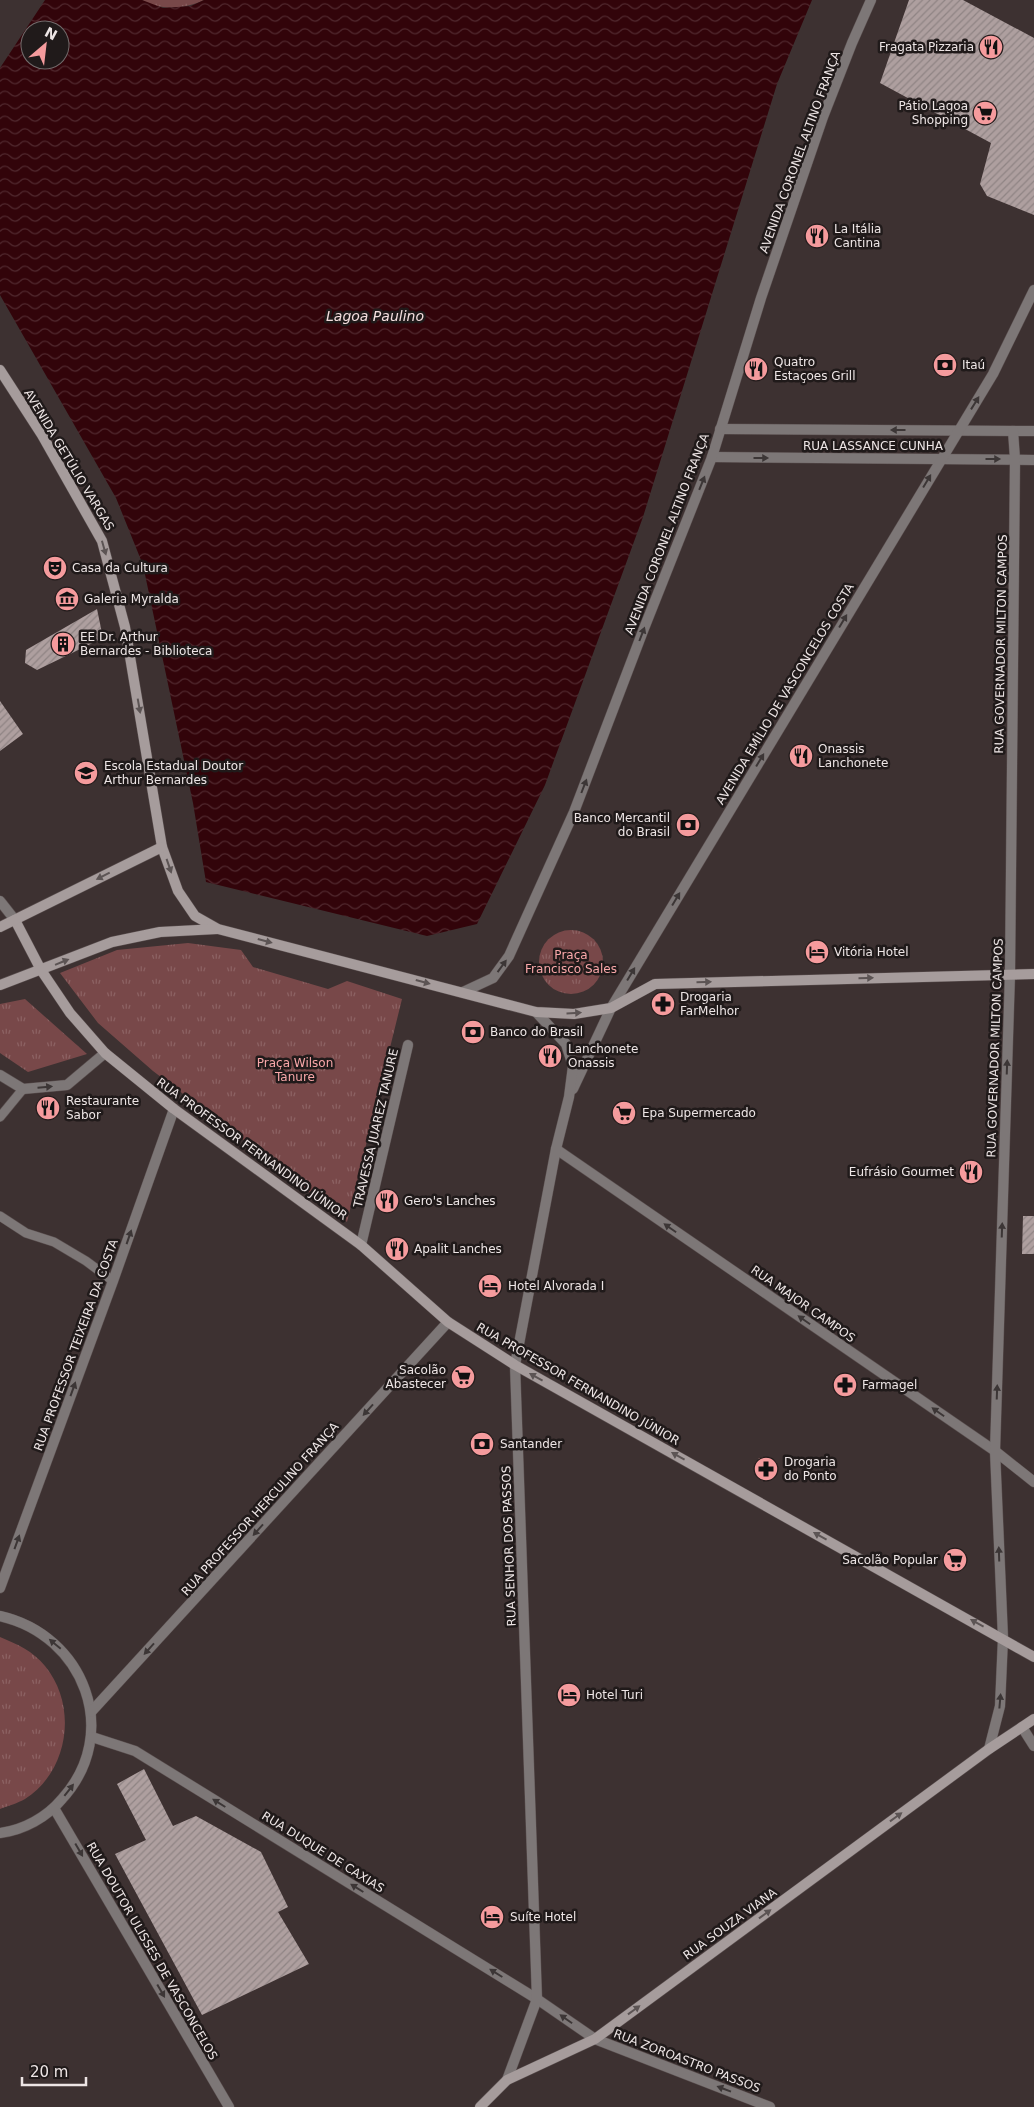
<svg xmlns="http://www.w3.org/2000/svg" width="1034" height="2107" viewBox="0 0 1034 2107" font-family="'DejaVu Sans',sans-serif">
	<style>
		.park { fill: url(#park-tufts) }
		.water { fill: url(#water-waves); fill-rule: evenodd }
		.building { fill: url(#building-hatch) }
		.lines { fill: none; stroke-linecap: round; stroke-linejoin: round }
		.service-casing { stroke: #594e4e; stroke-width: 10 }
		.minor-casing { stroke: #594e4e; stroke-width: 11 }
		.secondary-casing { stroke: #594e4e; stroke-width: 11 }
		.service { stroke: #7d7777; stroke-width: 9 }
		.minor { stroke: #7d7777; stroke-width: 10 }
		.secondary { stroke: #a69c9c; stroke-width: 10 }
		.oneway { fill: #3c3636 }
		.oneway2 { fill: #5c5454 }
		.labels { text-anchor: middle; stroke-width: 5; stroke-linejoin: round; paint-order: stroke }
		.poi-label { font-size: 12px; fill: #ede5e5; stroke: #201a1a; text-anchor: start }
		.street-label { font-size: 12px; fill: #ede5e5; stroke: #201a1a }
		.park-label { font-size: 12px; fill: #f9a7a9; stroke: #201a1a }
		.water-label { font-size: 14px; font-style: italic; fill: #f4dede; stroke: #201a1a }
	</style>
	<defs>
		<pattern id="park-tufts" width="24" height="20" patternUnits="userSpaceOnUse" patternTransform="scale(1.25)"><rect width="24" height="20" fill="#784849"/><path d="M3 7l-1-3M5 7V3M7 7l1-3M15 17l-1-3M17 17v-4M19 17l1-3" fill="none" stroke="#8c6263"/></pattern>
		<pattern id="water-waves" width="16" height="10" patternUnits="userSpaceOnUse" patternTransform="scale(1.25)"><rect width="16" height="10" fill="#32040a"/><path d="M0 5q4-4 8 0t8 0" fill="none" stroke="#50282e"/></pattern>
		<pattern id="building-hatch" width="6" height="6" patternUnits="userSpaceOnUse" patternTransform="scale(1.25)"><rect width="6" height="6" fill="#ae9f9f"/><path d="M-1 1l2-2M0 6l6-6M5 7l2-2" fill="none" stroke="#8f8484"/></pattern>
	</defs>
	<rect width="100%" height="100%" fill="#3d3131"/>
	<g class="park">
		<path d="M 142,0 L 204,0 C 185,9 160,11 142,0 Z"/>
		<circle cx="571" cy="962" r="32"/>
		<polygon points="188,943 241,950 253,967 328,989 347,981 402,999 347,1222 245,1141 153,1071 98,1023 60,973 117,950"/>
		<polygon points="25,999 87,1054 28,1072 0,1053 0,1004"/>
		<path d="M 0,1637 C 17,1644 33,1651 45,1666 C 78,1706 69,1771 25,1799 C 18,1803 8,1806 0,1809 Z"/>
	</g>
	<path class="water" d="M 45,0 L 142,0 L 163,8 L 191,6 L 204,0 L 812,0 L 777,84 L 643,517 L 545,785 L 477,924 L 427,936 L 206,882 L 193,803 L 143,565 L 116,498 L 0,295 L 0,68 ZM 30,30 L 60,30 L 60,60 L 30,60 Z"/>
	<g class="building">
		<polygon points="909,0 963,0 1034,38 1034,215 987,196 980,184 991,143 880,83"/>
		<polygon points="97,609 103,638 37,670 25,663 26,650"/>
		<polygon points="0,701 23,734 0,751"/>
		<polygon points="1023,1216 1034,1216 1034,1254 1022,1254"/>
		<polygon points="144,1769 173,1826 196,1816 261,1852 288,1907 278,1912 309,1964 202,2015 115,1854 146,1840 117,1784"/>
	</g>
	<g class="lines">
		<g class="service-casing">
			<g id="service">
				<polyline points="0,1117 23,1089"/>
				<polyline points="0,1216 26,1233 54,1242 86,1261 113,1281"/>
			</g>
		</g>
		<g class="minor-casing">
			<g id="minor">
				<polyline points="720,429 1034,431"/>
				<polyline points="712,457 1034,460"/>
				<polyline points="0,901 15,920"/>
				<polyline points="463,992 493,978 509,956 574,812 643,631 712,457 761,298 823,117 852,43 871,0"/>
				<polyline points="0,1075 23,1089 67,1085 105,1053"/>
				<polyline points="573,1089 611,1008 993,374 1034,290"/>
				<polyline points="556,1149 995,1451 1034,1482"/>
				<polyline points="361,1245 408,1045"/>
				<polyline points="0,1588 113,1281 174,1109"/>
				<path d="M 0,1616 C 84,1635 122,1733 62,1799 C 47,1817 24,1830 0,1833"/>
				<polyline points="91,1712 448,1322"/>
				<polyline points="1022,1727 1034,1746"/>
				<polyline points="92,1737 135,1751 537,1999 595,2039 770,2107"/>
				<polyline points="989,1749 1000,1706 1003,1638 995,1451 1010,974 1015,459 1013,431"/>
				<polyline points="54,1808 229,2107"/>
				<polyline points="507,2080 537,1999 515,1365 556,1149 569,1097 573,1066 566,1044 536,1012"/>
			</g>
		</g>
		<g class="secondary-casing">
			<g id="secondary">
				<polyline points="0,370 42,435 102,541 125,627 162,847 178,891 195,916 218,929 536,1012 574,1014 611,1008 655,984 1034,974"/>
				<polyline points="15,920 41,970 70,1013 105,1053 174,1109 361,1245 448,1322 515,1365 1034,1657"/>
				<polyline points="0,927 162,847"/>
				<polyline points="0,985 112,942 160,932 217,929"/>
				<polyline points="480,2107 507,2080 595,2039 989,1749 1034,1719"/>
			</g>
		</g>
		<use href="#service" class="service"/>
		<use href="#minor" class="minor"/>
		<use href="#secondary" class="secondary"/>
	</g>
	<defs><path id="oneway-solid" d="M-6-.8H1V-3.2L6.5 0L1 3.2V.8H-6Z" transform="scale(1.25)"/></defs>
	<g class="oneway">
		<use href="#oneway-solid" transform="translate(975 403) rotate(-58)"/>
		<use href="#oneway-solid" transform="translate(898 430) rotate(-180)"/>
		<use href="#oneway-solid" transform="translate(761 458)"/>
		<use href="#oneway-solid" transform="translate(993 459)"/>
		<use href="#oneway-solid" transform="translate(927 481) rotate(-59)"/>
		<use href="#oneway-solid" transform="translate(702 483) rotate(-68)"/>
		<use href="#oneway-solid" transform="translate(843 621) rotate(-59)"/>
		<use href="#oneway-solid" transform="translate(642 634) rotate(-69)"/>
		<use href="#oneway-solid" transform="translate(760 760) rotate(-59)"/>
		<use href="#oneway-solid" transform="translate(584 786) rotate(-69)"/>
		<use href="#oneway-solid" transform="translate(676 899) rotate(-59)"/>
		<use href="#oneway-solid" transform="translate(502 966) rotate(-54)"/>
		<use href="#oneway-solid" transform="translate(631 974) rotate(-59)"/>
		<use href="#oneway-solid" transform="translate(1007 1067) rotate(-88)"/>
		<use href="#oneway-solid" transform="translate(45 1087) rotate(-5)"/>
		<use href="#oneway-solid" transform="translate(670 1228) rotate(-145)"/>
		<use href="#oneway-solid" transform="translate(1002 1230) rotate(-88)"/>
		<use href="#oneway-solid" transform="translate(129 1237) rotate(-71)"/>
		<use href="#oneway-solid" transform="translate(804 1320) rotate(-145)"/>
		<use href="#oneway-solid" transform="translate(73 1389) rotate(-70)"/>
		<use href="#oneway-solid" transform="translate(997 1392) rotate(-88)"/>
		<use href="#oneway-solid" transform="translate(368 1410) rotate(132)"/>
		<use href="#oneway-solid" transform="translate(938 1412) rotate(-145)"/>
		<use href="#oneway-solid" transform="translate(258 1530) rotate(132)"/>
		<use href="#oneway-solid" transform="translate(17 1542) rotate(-70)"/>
		<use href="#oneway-solid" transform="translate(999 1554) rotate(-92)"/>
		<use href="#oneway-solid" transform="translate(55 1644) rotate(-140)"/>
		<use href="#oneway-solid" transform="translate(149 1649) rotate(132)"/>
		<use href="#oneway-solid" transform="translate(1000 1701) rotate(-85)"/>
		<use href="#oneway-solid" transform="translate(69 1790) rotate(-52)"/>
		<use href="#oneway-solid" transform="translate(219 1803) rotate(-148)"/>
		<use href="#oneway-solid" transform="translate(79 1850) rotate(60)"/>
		<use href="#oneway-solid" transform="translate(357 1888) rotate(-148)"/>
		<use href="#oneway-solid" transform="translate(496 1973) rotate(-148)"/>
		<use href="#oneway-solid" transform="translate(161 1991) rotate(60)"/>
		<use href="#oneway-solid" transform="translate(566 2019) rotate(-145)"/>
		<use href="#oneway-solid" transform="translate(724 2089) rotate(-159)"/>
	</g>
	<g class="oneway2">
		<use href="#oneway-solid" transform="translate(104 548) rotate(74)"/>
		<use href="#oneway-solid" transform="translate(139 706) rotate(80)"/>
		<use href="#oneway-solid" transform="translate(169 866) rotate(71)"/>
		<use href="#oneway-solid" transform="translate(103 876) rotate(153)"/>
		<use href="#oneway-solid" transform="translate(265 941) rotate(15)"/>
		<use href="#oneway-solid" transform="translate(62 962) rotate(-22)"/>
		<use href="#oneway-solid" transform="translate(866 978) rotate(-1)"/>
		<use href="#oneway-solid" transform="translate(423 982) rotate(15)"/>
		<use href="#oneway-solid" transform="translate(704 982) rotate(-2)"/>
		<use href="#oneway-solid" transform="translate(574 1013) rotate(-3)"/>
		<use href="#oneway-solid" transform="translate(536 1377) rotate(-151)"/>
		<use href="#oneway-solid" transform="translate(678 1456) rotate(-151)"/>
		<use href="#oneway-solid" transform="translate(820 1536) rotate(-151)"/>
		<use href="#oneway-solid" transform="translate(977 1623) rotate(-151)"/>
		<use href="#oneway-solid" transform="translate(896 1817) rotate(-36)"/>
		<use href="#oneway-solid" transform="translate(765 1914) rotate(-36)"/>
		<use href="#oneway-solid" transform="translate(634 2010) rotate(-36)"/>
	</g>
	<defs>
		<g id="restaurant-disc" transform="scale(1.25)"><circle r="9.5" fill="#f59b9d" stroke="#201a1a"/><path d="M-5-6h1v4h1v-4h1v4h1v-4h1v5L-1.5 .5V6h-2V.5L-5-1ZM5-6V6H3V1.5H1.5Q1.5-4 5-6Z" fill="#111"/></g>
		<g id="supermarket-disc" transform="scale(1.25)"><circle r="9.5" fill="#f59b9d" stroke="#201a1a"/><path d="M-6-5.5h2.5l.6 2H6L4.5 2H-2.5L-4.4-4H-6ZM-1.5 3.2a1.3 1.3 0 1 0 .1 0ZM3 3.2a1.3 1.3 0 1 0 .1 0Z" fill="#111"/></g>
		<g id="bank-disc" transform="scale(1.25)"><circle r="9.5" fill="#f59b9d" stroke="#201a1a"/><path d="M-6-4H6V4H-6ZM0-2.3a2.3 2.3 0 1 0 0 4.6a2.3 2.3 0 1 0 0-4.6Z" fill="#111"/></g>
		<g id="theatre-disc" transform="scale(1.25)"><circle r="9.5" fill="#f59b9d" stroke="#201a1a"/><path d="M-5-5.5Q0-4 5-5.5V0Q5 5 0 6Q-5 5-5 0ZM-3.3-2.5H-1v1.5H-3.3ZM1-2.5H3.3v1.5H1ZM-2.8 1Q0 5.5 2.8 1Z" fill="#111"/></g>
		<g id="museum-disc" transform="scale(1.25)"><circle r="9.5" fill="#f59b9d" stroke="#201a1a"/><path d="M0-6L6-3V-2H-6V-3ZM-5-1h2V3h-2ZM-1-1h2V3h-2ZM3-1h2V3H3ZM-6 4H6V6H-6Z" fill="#111"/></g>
		<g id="building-disc" transform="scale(1.25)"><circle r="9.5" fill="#f59b9d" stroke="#201a1a"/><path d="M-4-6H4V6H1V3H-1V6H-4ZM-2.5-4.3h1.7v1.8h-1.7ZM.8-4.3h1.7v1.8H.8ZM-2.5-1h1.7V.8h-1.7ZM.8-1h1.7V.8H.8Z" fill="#111"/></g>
		<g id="school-disc" transform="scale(1.25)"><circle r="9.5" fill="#f59b9d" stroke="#201a1a"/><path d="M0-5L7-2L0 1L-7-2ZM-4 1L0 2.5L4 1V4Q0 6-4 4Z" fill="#111"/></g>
		<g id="hotel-disc" transform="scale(1.25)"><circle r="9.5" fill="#f59b9d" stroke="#201a1a"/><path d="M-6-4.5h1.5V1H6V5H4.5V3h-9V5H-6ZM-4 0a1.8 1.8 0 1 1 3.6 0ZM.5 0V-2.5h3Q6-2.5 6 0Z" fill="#111"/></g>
		<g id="pharmacy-disc" transform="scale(1.25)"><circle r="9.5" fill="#f59b9d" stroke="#201a1a"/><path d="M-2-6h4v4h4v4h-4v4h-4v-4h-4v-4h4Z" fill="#111"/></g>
	</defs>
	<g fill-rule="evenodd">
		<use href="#restaurant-disc" x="991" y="47"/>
		<use href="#supermarket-disc" x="985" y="113"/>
		<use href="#restaurant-disc" x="817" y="236"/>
		<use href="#bank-disc" x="945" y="365"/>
		<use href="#restaurant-disc" x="756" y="369"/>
		<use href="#theatre-disc" x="55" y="568"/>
		<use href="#museum-disc" x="67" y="599"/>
		<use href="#building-disc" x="63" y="644"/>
		<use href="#restaurant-disc" x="801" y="756"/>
		<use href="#school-disc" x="86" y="773"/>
		<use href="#bank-disc" x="688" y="825"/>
		<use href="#hotel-disc" x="817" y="952"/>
		<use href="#pharmacy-disc" x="663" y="1004"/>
		<use href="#bank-disc" x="473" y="1032"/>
		<use href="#restaurant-disc" x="550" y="1056"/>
		<use href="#restaurant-disc" x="48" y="1108"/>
		<use href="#supermarket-disc" x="624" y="1113"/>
		<use href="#restaurant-disc" x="971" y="1172"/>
		<use href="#restaurant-disc" x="387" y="1201"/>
		<use href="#restaurant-disc" x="397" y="1249"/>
		<use href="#hotel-disc" x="490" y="1286"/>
		<use href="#supermarket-disc" x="463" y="1377"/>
		<use href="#pharmacy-disc" x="845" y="1385"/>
		<use href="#bank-disc" x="482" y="1444"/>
		<use href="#pharmacy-disc" x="766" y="1469"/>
		<use href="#supermarket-disc" x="955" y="1560"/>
		<use href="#hotel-disc" x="569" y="1695"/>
		<use href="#hotel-disc" x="492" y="1917"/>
	</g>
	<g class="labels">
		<g class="poi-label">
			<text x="974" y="51" text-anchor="end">Fragata Pizzaria</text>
			<text x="968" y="110" text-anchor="end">Pátio Lagoa<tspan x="968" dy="14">Shopping</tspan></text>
			<text x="834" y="233">La Itália<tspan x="834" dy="14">Cantina</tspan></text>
			<text x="774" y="366">Quatro<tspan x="774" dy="14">Estaçoes Grill</tspan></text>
			<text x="962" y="369">Itaú</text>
			<text x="72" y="572">Casa da Cultura</text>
			<text x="84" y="603">Galeria Myralda</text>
			<text x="80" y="641">EE Dr. Arthur<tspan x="80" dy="14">Bernardes - Biblioteca</tspan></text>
			<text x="818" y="753">Onassis<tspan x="818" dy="14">Lanchonete</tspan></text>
			<text x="104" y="770">Escola Estadual Doutor<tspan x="104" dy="14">Arthur Bernardes</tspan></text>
			<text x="670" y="822" text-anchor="end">Banco Mercantil<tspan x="670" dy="14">do Brasil</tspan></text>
			<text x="834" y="956">Vitória Hotel</text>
			<text x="680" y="1001">Drogaria<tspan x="680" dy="14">FarMelhor</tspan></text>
			<text x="490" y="1036">Banco do Brasil</text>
			<text x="568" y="1053">Lanchonete<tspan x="568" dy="14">Onassis</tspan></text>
			<text x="66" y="1105">Restaurante<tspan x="66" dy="14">Sabor</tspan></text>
			<text x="642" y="1117">Epa Supermercado</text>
			<text x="954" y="1176" text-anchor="end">Eufrásio Gourmet</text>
			<text x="404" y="1205">Gero's Lanches</text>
			<text x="414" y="1253">Apalit Lanches</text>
			<text x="508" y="1290">Hotel Alvorada I</text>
			<text x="446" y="1374" text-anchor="end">Sacolão<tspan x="446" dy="14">Abastecer</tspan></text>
			<text x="862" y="1389">Farmagel</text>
			<text x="500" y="1448">Santander</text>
			<text x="784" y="1466">Drogaria<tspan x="784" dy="14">do Ponto</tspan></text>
			<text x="938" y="1564" text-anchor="end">Sacolão Popular</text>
			<text x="586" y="1699">Hotel Turi</text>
			<text x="510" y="1921">Suíte Hotel</text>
		</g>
		<g class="street-label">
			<text transform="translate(800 152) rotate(-70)" y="4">AVENIDA CORONEL ALTINO FRANÇA</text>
			<text x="873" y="450">RUA LASSANCE CUNHA</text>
			<text transform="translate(69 460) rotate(59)" y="4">AVENIDA GETÚLIO VARGAS</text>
			<text transform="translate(667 534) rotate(-69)" y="4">AVENIDA CORONEL ALTINO FRANÇA</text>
			<text transform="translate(1001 644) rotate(-89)" y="4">RUA GOVERNADOR MILTON CAMPOS</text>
			<text transform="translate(785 694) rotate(-59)" y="4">AVENIDA EMÍLIO DE VASCONCELOS COSTA</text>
			<text transform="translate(995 1048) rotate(-88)" y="4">RUA GOVERNADOR MILTON CAMPOS</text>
			<text transform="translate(376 1128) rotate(-77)" y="4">TRAVESSA JUAREZ TANURE</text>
			<text transform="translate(252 1149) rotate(36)" y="4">RUA PROFESSOR FERNANDINO JÚNIOR</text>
			<text transform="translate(803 1304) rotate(35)" y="4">RUA MAJOR CAMPOS</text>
			<text transform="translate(76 1345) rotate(-70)" y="4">RUA PROFESSOR TEIXEIRA DA COSTA</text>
			<text transform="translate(578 1384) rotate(30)" y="4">RUA PROFESSOR FERNANDINO JÚNIOR</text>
			<text transform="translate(260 1509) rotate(-48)" y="4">RUA PROFESSOR HERCULINO FRANÇA</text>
			<text transform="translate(509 1546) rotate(-92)" y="4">RUA SENHOR DOS PASSOS</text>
			<text transform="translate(323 1852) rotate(32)" y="4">RUA DUQUE DE CAXIAS</text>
			<text transform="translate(730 1924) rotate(-36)" y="4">RUA SOUZA VIANA</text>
			<text transform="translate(152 1951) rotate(60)" y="4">RUA DOUTOR ULISSES DE VASCONCELOS</text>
			<text transform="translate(687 2061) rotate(21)" y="4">RUA ZOROASTRO PASSOS</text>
		</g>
		<g class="park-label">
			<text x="571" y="959">Praça<tspan x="571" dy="14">Francisco Sales</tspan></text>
			<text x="295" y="1067">Praça Wilson<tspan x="295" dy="14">Tanure</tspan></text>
		</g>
		<g class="water-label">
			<text x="375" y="321">Lagoa Paulino</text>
		</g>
	</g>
	<g transform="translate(45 45) rotate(28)"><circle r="24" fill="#201a1a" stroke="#726b6b"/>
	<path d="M0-4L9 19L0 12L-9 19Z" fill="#f59b9d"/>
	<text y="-8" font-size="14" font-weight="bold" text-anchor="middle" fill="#ede5e5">N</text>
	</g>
	<path d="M22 2077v8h64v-8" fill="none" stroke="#ede5e5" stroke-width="2.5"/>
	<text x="30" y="2077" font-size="15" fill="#ede5e5" stroke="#201a1a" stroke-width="4" paint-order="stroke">20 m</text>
</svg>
